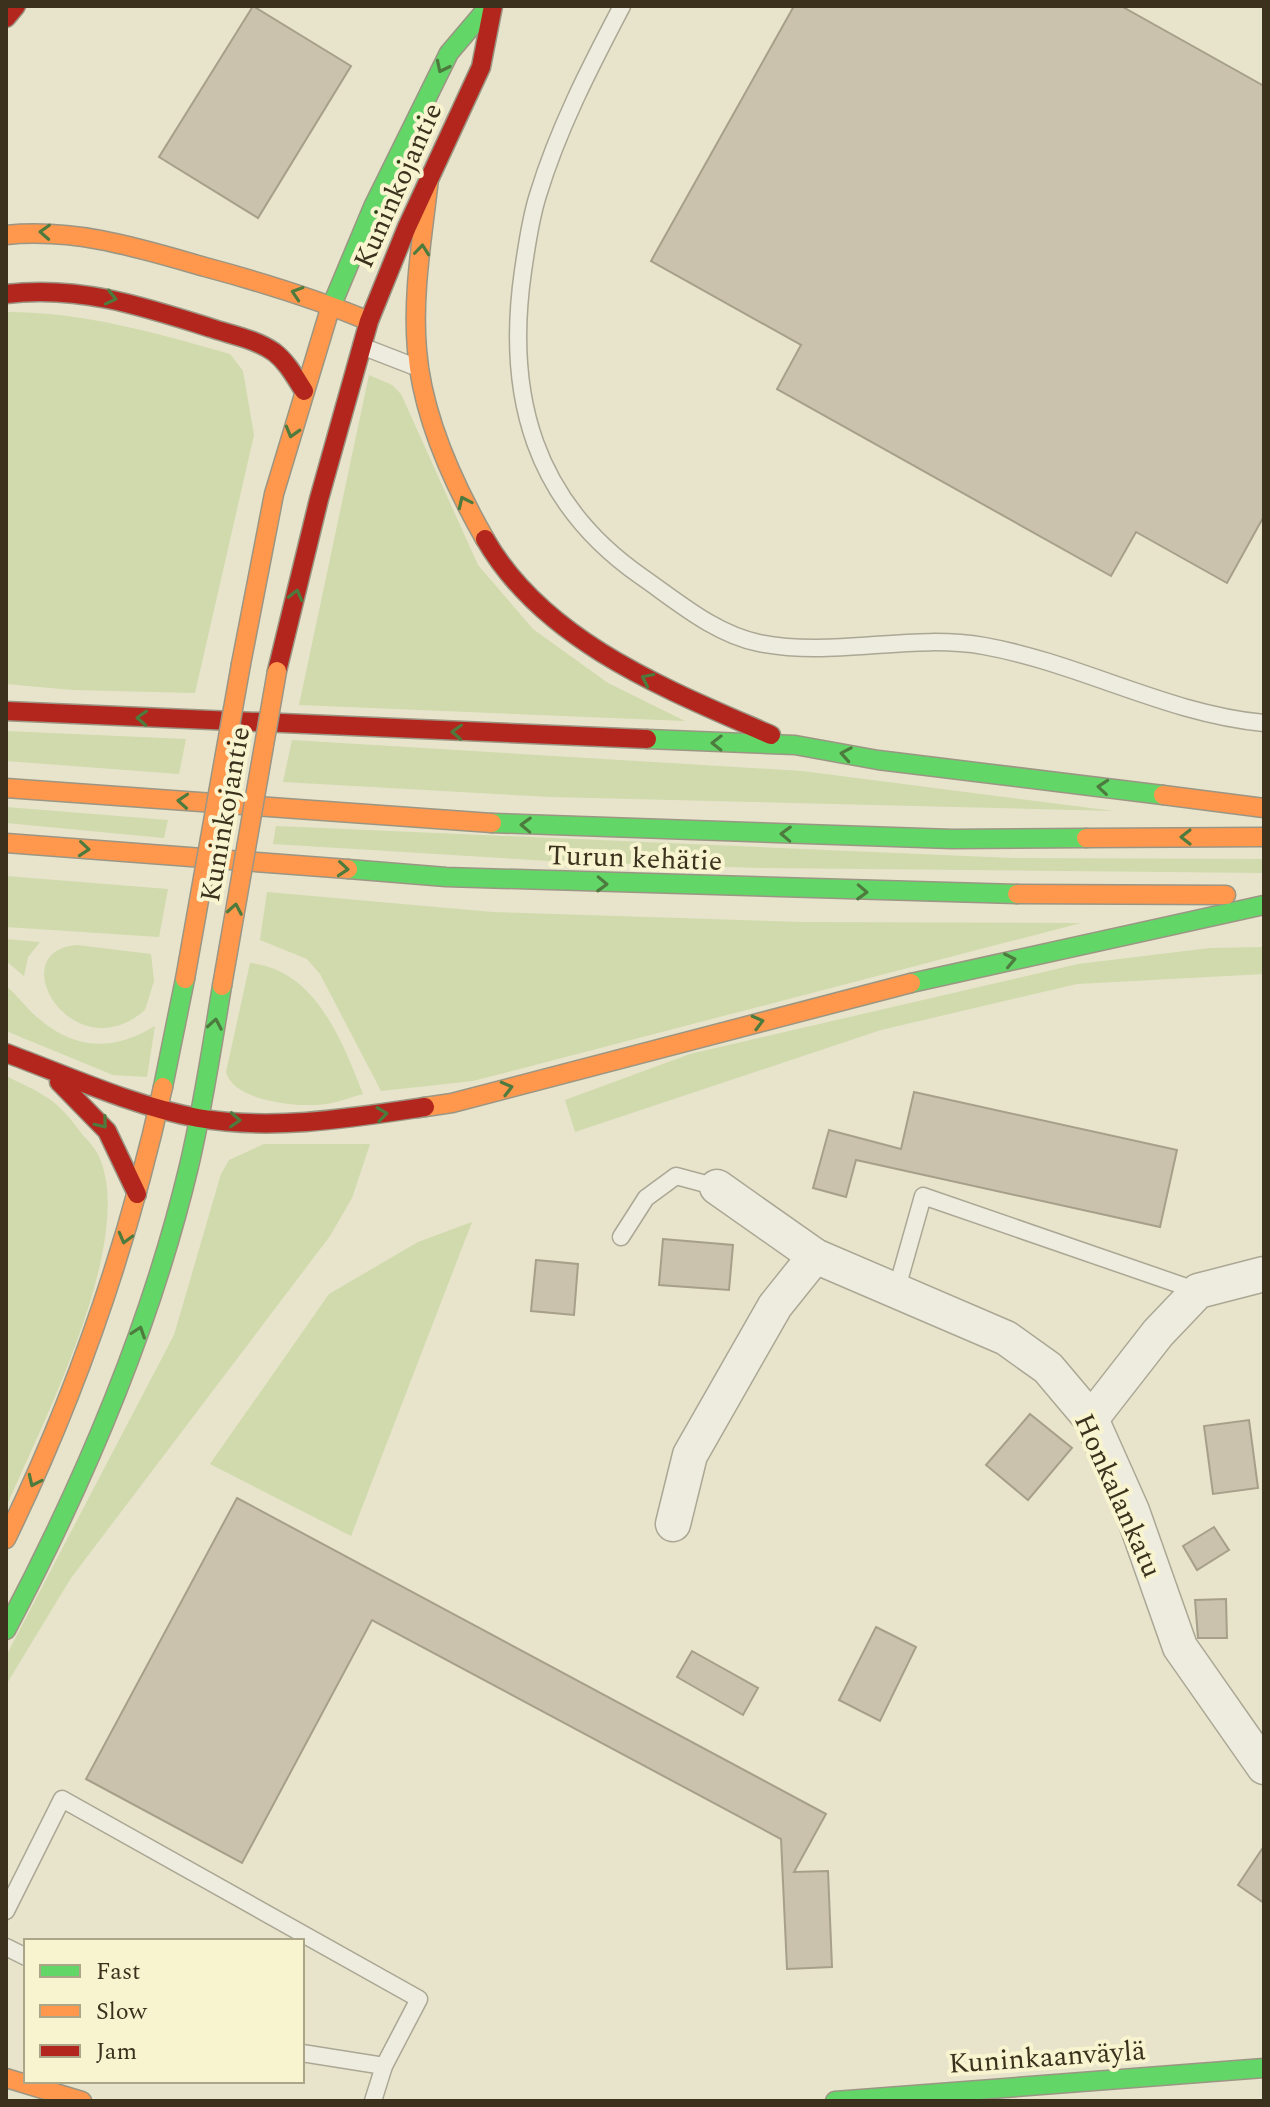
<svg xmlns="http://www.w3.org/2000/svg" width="1270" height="2107" viewBox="0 0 1270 2107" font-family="Spectral,serif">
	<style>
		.green { fill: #d0daac }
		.building { fill: #cac2ac; stroke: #a79f8a; stroke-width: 2 }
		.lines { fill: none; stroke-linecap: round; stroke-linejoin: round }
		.lane-casing { stroke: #aba795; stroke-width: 19 }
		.street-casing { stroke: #aba795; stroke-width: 37 }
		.fast-casing { stroke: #9b9684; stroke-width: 21 }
		.slow-casing { stroke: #9b9684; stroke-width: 21 }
		.jam-casing { stroke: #9b9684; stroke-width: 21 }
		.lane { stroke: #eeecde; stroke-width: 16 }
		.street { stroke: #eeecde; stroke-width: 34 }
		.fast { stroke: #63d668; stroke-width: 18 }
		.slow { stroke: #ff974d; stroke-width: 18 }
		.jam { stroke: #b3261e; stroke-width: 18 }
		.slow-bridge-casing { stroke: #9b9684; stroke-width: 21; stroke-linecap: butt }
		.slow-bridge { stroke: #ff974d; stroke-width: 18 }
		.oneway { stroke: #4d7b3e }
		.labels { text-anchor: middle; stroke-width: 8; stroke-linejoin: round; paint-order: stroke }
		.street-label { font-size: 28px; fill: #3b311c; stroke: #f8f4d0 }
	</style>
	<rect width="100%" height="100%" fill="#e7e4cb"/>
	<g class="green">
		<path d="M 6,312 C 84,312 156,333 230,354 L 243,371 L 254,435 L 195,693 L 73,690 L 6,684 Z"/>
		<polygon points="369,375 392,385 401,394 478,565 533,629 608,683 685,721 299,705"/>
		<polygon points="6,731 186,739 179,774 6,761"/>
		<polygon points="292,740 802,771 1114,811 550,797 283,782"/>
		<polygon points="6,807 168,820 164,838 6,823"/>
		<polygon points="276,826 1012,858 1264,859 1264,873 760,868 567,862 273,844"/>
		<polygon points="6,876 168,889 159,937 6,927"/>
		<polygon points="267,892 493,912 802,922 1081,923 473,1081 381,1091 320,974 307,959 260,940"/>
		<polygon points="6,939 40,942 28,957 24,976 6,961"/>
		<path d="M 77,945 L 151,954 L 154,981 L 145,1010 C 73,1073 0,951 77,945 Z"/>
		<polygon points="1264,947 1264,974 1077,984 881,1030 575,1132 565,1100 690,1054 1078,964 1210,948"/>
		<path d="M 250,963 C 316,970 342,1041 363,1094 C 351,1097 339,1102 327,1104 C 300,1108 234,1102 226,1072 Z"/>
		<path d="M 6,986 C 18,996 26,1008 38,1018 C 76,1051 114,1051 155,1026 L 147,1077 L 113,1075 L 6,1031 Z"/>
		<path d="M 6,1076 C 46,1096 55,1097 82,1134 C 88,1141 97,1150 100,1159 C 135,1244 41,1426 6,1508 Z"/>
		<polygon points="264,1144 370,1144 352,1198 330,1236 71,1578 6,1685 6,1656 174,1335 221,1174 229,1160"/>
		<polygon points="472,1222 351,1536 210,1464 329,1294 418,1242"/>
	</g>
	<g class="building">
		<polygon points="253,6 351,66 258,218 159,157"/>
		<polygon points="794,6 1121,6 1264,86 1264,516 1227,583 1136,532 1111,576 777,389 801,345 651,261"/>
		<polygon points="914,1092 1177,1150 1160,1227 856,1160 846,1197 813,1188 829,1130 901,1149"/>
		<polygon points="663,1239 733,1245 729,1290 659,1285"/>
		<polygon points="536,1260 578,1264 574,1315 531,1311"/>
		<polygon points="1030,1414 1072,1448 1028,1500 986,1465"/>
		<polygon points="1249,1420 1258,1488 1213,1494 1204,1426"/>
		<polygon points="237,1498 826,1814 794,1872 828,1871 832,1967 787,1969 781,1839 372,1620 242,1863 86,1779"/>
		<polygon points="1214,1527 1229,1550 1197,1570 1183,1546"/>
		<polygon points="1226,1599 1227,1638 1198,1638 1195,1600"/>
		<polygon points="876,1627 916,1647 880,1721 839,1700"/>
		<polygon points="692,1651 758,1688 743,1715 677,1677"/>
		<polygon points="1264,1846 1264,1903 1238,1885"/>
	</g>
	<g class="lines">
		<g class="lane-casing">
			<g id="lane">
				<path d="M 622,6 C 590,67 558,129 538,195 C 530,220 527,245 523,271 C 505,396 534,502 642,577 C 678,602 715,634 759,643 C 834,658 910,633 984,646 C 1080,663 1167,714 1264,723"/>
				<polyline points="364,347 413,366"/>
				<polyline points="621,1237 646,1198 676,1176 717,1187"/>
				<polyline points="897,1288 923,1196 1198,1291"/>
				<polyline points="6,1911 62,1799 419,1999 384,2066 373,2101"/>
				<polyline points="6,1947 26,1957"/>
				<polyline points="302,2053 384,2066"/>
			</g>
		</g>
		<g class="street-casing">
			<g id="street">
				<polyline points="717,1187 815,1256 1006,1338 1048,1368 1091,1419 1132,1511 1180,1647 1264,1767"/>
				<polyline points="1091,1419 1158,1333 1198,1291 1264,1274"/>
				<polyline points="673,1524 690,1455 775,1306 815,1256"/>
			</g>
		</g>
		<g class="fast-casing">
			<g id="fast">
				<polyline points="329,312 373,207 449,53 489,6"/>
				<polyline points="647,739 795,745 878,760 1163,795"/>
				<polyline points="492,823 952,839 1086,838"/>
				<polyline points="348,869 446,877 1017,894"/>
				<polyline points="911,983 1264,905"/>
				<polyline points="163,1087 185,979"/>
				<path d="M 6,1630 C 84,1483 150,1329 189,1166 C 203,1107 212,1046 222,986"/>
				<polyline points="835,2101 1264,2068"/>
			</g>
		</g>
		<g class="slow-casing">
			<g id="slow">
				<path d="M 429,178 C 423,235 412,292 417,350 C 422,415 453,483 485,539"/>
				<path d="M 6,235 C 76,228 139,248 205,267 C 261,282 316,299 369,321"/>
				<polyline points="241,664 274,494 329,312"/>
				<polyline points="6,788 492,823"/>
				<polyline points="1163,795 1264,808"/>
				<polyline points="1086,838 1264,837"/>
				<polyline points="6,843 348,869"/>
				<polyline points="1017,894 1226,895"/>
				<polyline points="425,1107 452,1103 911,983"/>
				<path d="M 6,1539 C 77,1393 128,1245 163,1087"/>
				<polyline points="6,2078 82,2101"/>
			</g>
		</g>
		<g class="jam-casing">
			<g id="jam">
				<polyline points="6,18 16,6"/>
				<path d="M 6,294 C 78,285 142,306 211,328 C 232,335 255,339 274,352 C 287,362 295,377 304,391"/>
				<path d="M 485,539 C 544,642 668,690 771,735"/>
				<polyline points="277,671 319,499 369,321 407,227 481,67 493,6"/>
				<polyline points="6,711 647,739"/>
				<path d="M 6,1053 C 68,1076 133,1106 198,1118 C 273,1131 351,1118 425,1107"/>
				<polyline points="59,1082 107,1131 137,1194"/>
			</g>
		</g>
		<use href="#lane" class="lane"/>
		<use href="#street" class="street"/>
		<use href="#fast" class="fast"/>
		<use href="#slow" class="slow"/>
		<use href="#jam" class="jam"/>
		<g class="slow-bridge-casing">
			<g id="slow-bridge">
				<polyline points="185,979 241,664"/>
				<polyline points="222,986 277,671"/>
			</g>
		</g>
		<use href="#slow-bridge" class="slow-bridge"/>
	</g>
	<defs><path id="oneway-chevron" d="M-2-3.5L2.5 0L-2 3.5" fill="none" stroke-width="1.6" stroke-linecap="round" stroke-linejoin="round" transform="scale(2)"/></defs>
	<g class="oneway">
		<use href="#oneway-chevron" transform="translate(442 67) rotate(116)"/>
		<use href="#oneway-chevron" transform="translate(45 232) rotate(-177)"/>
		<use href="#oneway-chevron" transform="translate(422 250) rotate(-84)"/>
		<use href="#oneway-chevron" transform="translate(297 293) rotate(-162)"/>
		<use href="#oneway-chevron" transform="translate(111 298) rotate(13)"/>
		<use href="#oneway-chevron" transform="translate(292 432) rotate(106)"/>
		<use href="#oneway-chevron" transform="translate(464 502) rotate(-115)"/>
		<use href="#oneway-chevron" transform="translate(296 595) rotate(-76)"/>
		<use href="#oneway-chevron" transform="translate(647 679) rotate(-154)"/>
		<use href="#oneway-chevron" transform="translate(142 718) rotate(-177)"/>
		<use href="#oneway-chevron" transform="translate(457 732) rotate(-177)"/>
		<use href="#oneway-chevron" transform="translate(717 743) rotate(-179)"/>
		<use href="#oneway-chevron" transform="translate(846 754) rotate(-170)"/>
		<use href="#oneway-chevron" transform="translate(1103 787) rotate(-175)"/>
		<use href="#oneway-chevron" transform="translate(183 801) rotate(-176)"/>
		<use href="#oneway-chevron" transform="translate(526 825) rotate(-178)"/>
		<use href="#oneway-chevron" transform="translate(786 834) rotate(-178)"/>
		<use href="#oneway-chevron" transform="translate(1186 837) rotate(180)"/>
		<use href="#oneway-chevron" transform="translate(84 849) rotate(5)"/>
		<use href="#oneway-chevron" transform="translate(343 869) rotate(5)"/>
		<use href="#oneway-chevron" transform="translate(602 884) rotate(2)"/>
		<use href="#oneway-chevron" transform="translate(862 892) rotate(2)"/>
		<use href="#oneway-chevron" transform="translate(235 909) rotate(-80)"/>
		<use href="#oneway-chevron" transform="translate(1010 960) rotate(-12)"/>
		<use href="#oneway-chevron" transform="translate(758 1022) rotate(-15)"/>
		<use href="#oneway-chevron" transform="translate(215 1024) rotate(-80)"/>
		<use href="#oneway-chevron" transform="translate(507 1088) rotate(-15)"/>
		<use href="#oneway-chevron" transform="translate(382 1114) rotate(-8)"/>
		<use href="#oneway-chevron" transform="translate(235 1120) rotate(3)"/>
		<use href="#oneway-chevron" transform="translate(102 1123) rotate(51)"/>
		<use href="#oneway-chevron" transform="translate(125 1238) rotate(105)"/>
		<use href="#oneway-chevron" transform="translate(139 1332) rotate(-71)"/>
		<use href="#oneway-chevron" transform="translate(34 1481) rotate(115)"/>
	</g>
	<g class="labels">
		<g class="street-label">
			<text transform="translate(397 185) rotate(-66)" y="10">Kuninkojantie</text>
			<text transform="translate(224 814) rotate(-80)" y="10">Kuninkojantie</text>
			<text transform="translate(635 857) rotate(2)" y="10">Turun kehätie</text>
			<text transform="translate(1119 1495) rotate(66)" y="10">Honkalankatu</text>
			<text transform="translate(1047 2056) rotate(-4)" y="10">Kuninkaanväylä</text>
		</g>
	</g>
	<rect width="1270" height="2107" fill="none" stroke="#3b311c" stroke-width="16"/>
	<rect x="24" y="1939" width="280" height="144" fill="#f8f4d0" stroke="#aca688" stroke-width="2"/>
	<rect x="40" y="1965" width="40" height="12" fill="#63d668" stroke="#aca688" stroke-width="2"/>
	<text x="96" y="1979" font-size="24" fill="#3b311c">Fast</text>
	<rect x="40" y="2005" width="40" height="12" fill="#ff974d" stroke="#aca688" stroke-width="2"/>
	<text x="96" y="2019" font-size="24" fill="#3b311c">Slow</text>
	<rect x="40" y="2045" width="40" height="12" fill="#b3261e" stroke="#aca688" stroke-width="2"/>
	<text x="96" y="2059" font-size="24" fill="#3b311c">Jam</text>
</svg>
